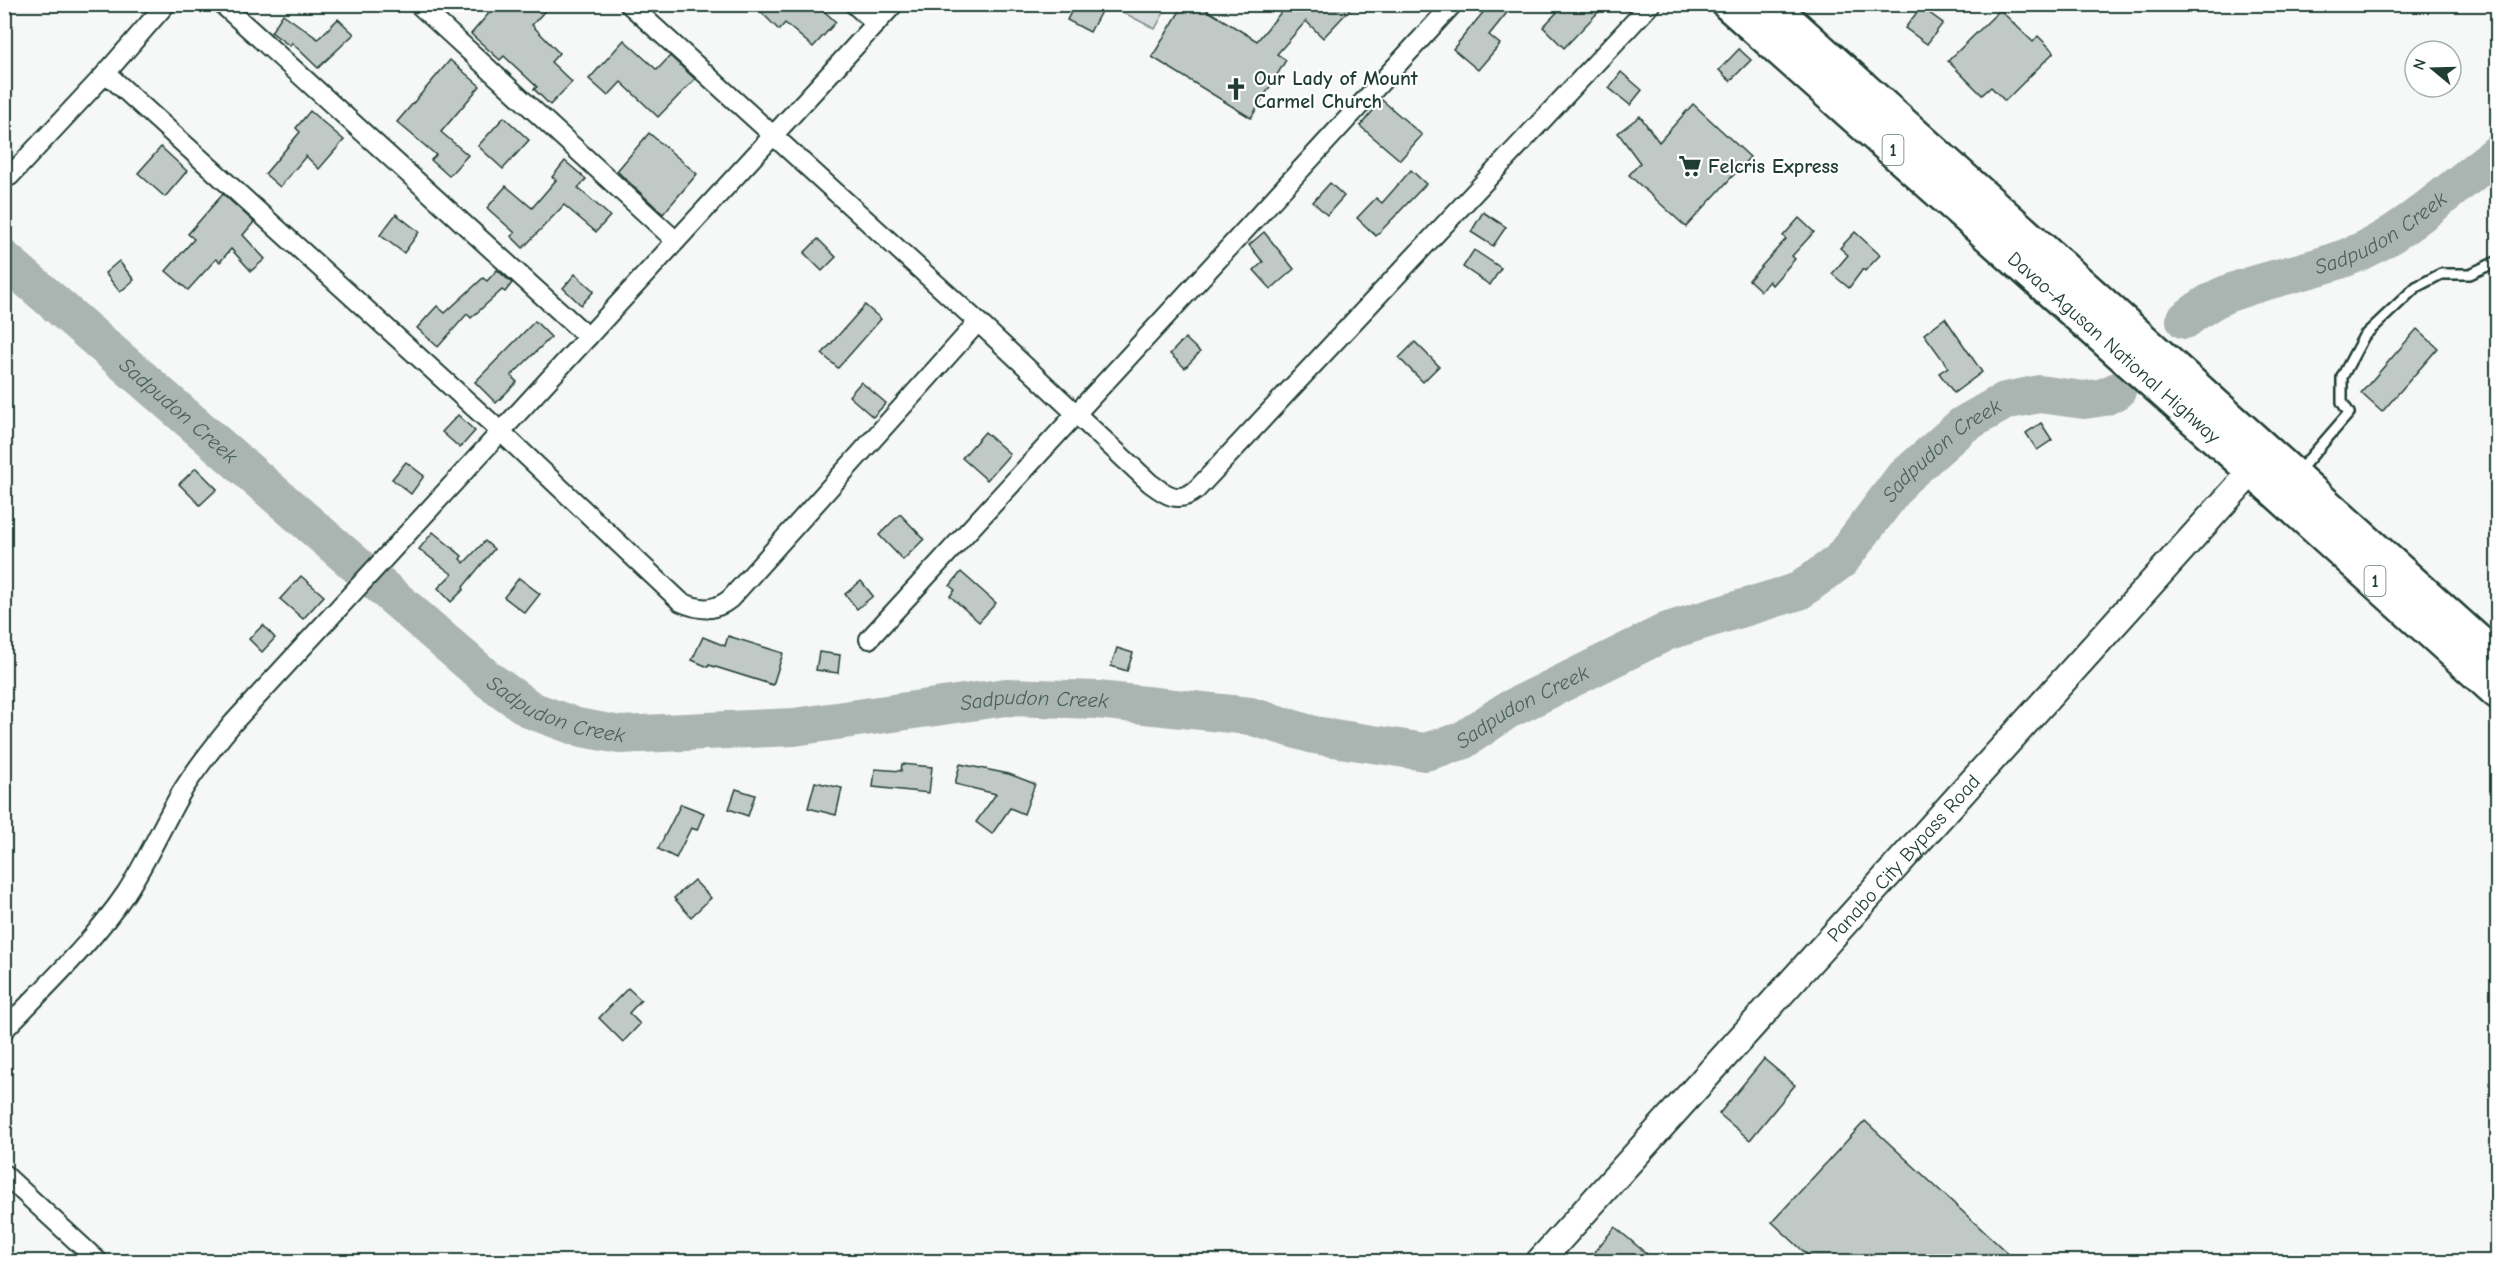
<svg xmlns="http://www.w3.org/2000/svg" width="2502" height="1266" viewBox="0 0 2502 1266" font-family="'Comic Neue',sans-serif">
	<style>
		.green { fill: #d6dcdb; stroke: #7a8c88; stroke-width: 1.5 }
		.lines { fill: none; stroke-linecap: round; stroke-linejoin: round }
		.river { stroke: #aab5b1; stroke-width: 38 }
		.building { fill: #c0c9c6; stroke: #1f3d34; stroke-width: 1.5 }
		.lane-casing { stroke: #1f3d34; stroke-width: 14 }
		.street-casing { stroke: #1f3d34; stroke-width: 22 }
		.secondary-casing { stroke: #1f3d34; stroke-width: 30 }
		.highway-casing { stroke: #1f3d34; stroke-width: 38 }
		.lane { stroke: #fff; stroke-width: 9 }
		.street { stroke: #fff; stroke-width: 18 }
		.secondary { stroke: #fff; stroke-width: 26 }
		.highway { stroke: #fff; stroke-width: 33 }
		.labels { text-anchor: middle; stroke-width: 4.5; stroke-linejoin: round; paint-order: stroke }
		.shield { fill: #fff; stroke: #627771; stroke-width: 1.5 }
		.shield-label { font-size: 18px; font-weight: bold; fill: #1f3d34 }
		.poi-label { font-size: 20px; font-weight: bold; fill: #1f3d34; stroke: #fff; text-anchor: start }
		.street-label { font-size: 20px; fill: #1f3d34; stroke: #fff }
		.water-label { font-size: 21px; font-style: italic; fill: #49615a; stroke: #fff }
	</style>
	<rect width="100%" height="100%" fill="#f6f7f7"/>
	<filter id="ink" filterUnits="userSpaceOnUse"><feTurbulence type="fractalNoise" baseFrequency=".0167" numOctaves="2"/><feDisplacementMap in="SourceGraphic" scale="12" xChannelSelector="R" yChannelSelector="G"/><feConvolveMatrix kernelMatrix="1 2 1 2 8 2 1 2 1" color-interpolation-filters="sRGB"/></filter>
	<g filter="url(#ink)">
		<polygon class="green" points="1109,5 1168,5 1155,29"/>
		<g class="lines">
			<g class="river">
				<path id="s1" d="M 4,259 L 489,680 L 531,710 L 577,727 L 620,735 L 794,727 L 1006,697 L 1097,700 L 1250,716 L 1314,735 L 1425,752 L 1462,741 L 1506,711 L 1668,631 L 1799,591 L 1840,561 L 1902,479 L 1963,425 L 2005,401 L 2039,394 L 2084,400 L 2104,397 L 2117,391"/>
				<path id="s2" d="M 2185,320 C 2199,309 2214,298 2232,292 C 2275,276 2322,270 2364,250 C 2407,230 2458,183 2498,153"/>
			</g>
		</g>
		<g class="building">
			<polygon points="497,4 551,4 532,25 559,53 551,62 572,82 550,105 534,89 537,87 504,56 500,60 471,34"/>
			<polygon points="753,4 816,4 836,22 813,47 785,23 779,30"/>
			<polygon points="1075,4 1105,4 1090,32 1067,20"/>
			<polygon points="1184,4 1197,4 1257,41 1288,4 1355,4 1323,38 1306,21 1277,54 1286,60 1251,118 1152,57"/>
			<polygon points="1490,4 1514,4 1489,35 1500,44 1478,70 1453,49"/>
			<polygon points="1565,4 1606,4 1564,48 1543,27"/>
			<polygon points="1921,7 1943,23 1927,44 1905,28"/>
			<polygon points="2000,10 2033,42 2038,36 2054,52 2005,101 1991,87 1982,95 1948,61"/>
			<polygon points="283,14 318,39 338,19 354,34 318,68 292,43 290,46 271,32"/>
			<polygon points="624,40 657,70 670,56 695,79 658,117 621,82 608,96 589,79"/>
			<polygon points="1739,49 1751,60 1730,81 1719,70"/>
			<polygon points="450,60 480,86 441,132 468,155 449,176 431,160 436,155 397,122"/>
			<polygon points="1621,72 1642,90 1630,105 1609,88"/>
			<polygon points="1382,100 1422,135 1400,160 1360,126"/>
			<polygon points="1693,104 1750,157 1686,227 1629,175 1640,163 1618,133 1640,116 1659,142"/>
			<polygon points="310,111 344,140 319,169 306,156 280,187 265,174 300,132 296,128"/>
			<polygon points="504,117 529,140 503,169 478,146"/>
			<polygon points="649,133 697,174 663,214 617,171"/>
			<polygon points="161,147 187,171 165,197 138,173"/>
			<polygon points="565,161 586,179 578,188 610,216 596,232 564,205 523,248 511,236 515,233 487,208 506,186 532,208 556,180 552,177"/>
			<polygon points="1411,170 1426,184 1376,236 1357,218 1376,198 1382,203"/>
			<polygon points="1330,183 1344,196 1327,215 1313,202"/>
			<polygon points="223,194 254,222 243,235 265,259 251,271 231,249 220,262 216,259 188,290 166,271 194,239 188,234"/>
			<polygon points="1483,212 1506,227 1493,246 1471,232"/>
			<polygon points="396,214 419,232 404,253 380,235"/>
			<polygon points="1799,218 1814,232 1792,256 1795,259 1772,285 1769,281 1761,291 1749,280 1786,239 1783,236"/>
			<polygon points="1264,232 1294,269 1271,289 1254,270 1263,262 1249,245"/>
			<polygon points="1855,232 1880,255 1865,271 1863,269 1849,288 1832,274 1848,255 1840,248"/>
			<polygon points="818,239 836,257 822,271 804,253"/>
			<polygon points="1474,250 1501,268 1490,285 1463,267"/>
			<polygon points="119,261 134,280 120,292 105,273"/>
			<polygon points="497,270 512,283 505,292 502,290 471,318 467,314 438,347 417,328 437,306 445,313 483,278 487,281"/>
			<polygon points="575,274 594,291 581,305 563,288"/>
			<polygon points="865,305 881,319 838,368 822,354"/>
			<polygon points="1945,318 1982,372 1954,393 1939,373 1948,367 1924,334"/>
			<polygon points="535,321 551,337 511,376 517,382 496,403 475,382"/>
			<polygon points="2417,329 2438,348 2382,412 2361,393"/>
			<polygon points="1185,338 1200,352 1185,368 1170,354"/>
			<polygon points="1415,342 1439,366 1423,382 1399,358"/>
			<polygon points="861,382 886,403 873,417 849,396"/>
			<polygon points="458,415 475,431 460,448 442,432"/>
			<polygon points="2041,423 2052,440 2037,450 2026,433"/>
			<polygon points="985,432 1010,454 987,480 962,458"/>
			<polygon points="406,462 424,476 411,494 392,479"/>
			<polygon points="196,468 217,489 200,505 179,484"/>
			<polygon points="900,514 924,539 903,560 879,535"/>
			<polygon points="433,532 462,556 460,559 464,563 485,541 494,549 463,587 464,589 451,602 438,588 452,574 419,549"/>
			<polygon points="961,572 996,603 979,622 950,596 955,590 950,586"/>
			<polygon points="301,576 324,596 303,619 280,599"/>
			<polygon points="519,578 540,594 525,613 504,597"/>
			<polygon points="861,581 873,596 857,609 845,594"/>
			<polygon points="263,625 275,638 262,652 249,639"/>
			<polygon points="728,636 783,653 773,685 709,665 708,667 692,660 703,637 725,646"/>
			<polygon points="1117,648 1133,653 1127,671 1111,666"/>
			<polygon points="819,652 840,655 838,673 816,670"/>
			<polygon points="902,764 932,767 929,793 873,787 875,769 901,771"/>
			<polygon points="960,764 1009,774 1035,784 1024,814 1010,808 992,834 976,822 996,794 955,784"/>
			<polygon points="815,782 842,788 836,815 808,808"/>
			<polygon points="736,789 755,795 748,816 729,809"/>
			<polygon points="681,804 704,813 697,830 691,828 676,858 658,849"/>
			<polygon points="694,880 711,898 691,917 674,898"/>
			<polygon points="628,988 641,1000 629,1013 640,1024 623,1042 599,1018"/>
			<polygon points="1764,1059 1795,1085 1750,1140 1719,1114"/>
			<polygon points="1865,1121 2017,1262 1815,1262 1772,1222"/>
			<polygon points="1615,1227 1656,1262 1586,1262"/>
		</g>
		<g class="lines">
			<g class="lane-casing">
				<polyline id="lane" points="2297,473 2349,413 2342,402 2342,377 2364,336 2416,287 2441,274 2470,274 2498,261"/>
			</g>
			<g class="street-casing">
				<g id="street">
					<polyline points="222,4 588,337"/>
					<polyline points="418,4 676,241"/>
					<path d="M 629,4 L 978,322 L 1150,483 C 1166,495 1178,504 1196,490 L 1651,4"/>
					<polyline points="854,4 876,24"/>
					<path d="M 106,73 L 500,431 L 681,602 C 699,610 714,612 730,599 L 978,322"/>
					<polyline points="10,176 106,73 166,4"/>
					<polyline points="869,639 1453,4"/>
					<path d="M 4,1030 C 46,986 92,943 126,893 C 147,861 162,826 181,793 C 196,768 215,745 233,723 L 894,4"/>
					<polyline points="4,1174 99,1262"/>
				</g>
			</g>
			<g class="secondary-casing">
				<g id="secondary">
					<path id="s3" d="M 1539,1262 L 2264,458"/>
				</g>
			</g>
			<g class="highway-casing">
				<g id="highway">
					<path id="s4" d="M 1729,4 L 2279,494 L 2498,692"/>
					<polyline points="1769,4 2498,660"/>
				</g>
			</g>
			<use href="#lane" class="lane"/>
			<use href="#street" class="street"/>
			<use href="#secondary" class="secondary"/>
			<use href="#highway" class="highway"/>
		</g>
	</g>
	<defs>
		<g id="church-bare" transform="scale(1.8)"><path d="M-1.2-6h2.4v3.5h3.3v2.4h-3.3V6h-2.4V-.1h-3.3v-2.4h3.3Z" fill="#1f3d34" stroke="#fff" stroke-width="2.5" paint-order="stroke"/></g>
		<g id="supermarket-bare" transform="scale(1.8)"><path d="M-6-5.5h2.5l.6 2H6L4.5 2H-2.5L-4.4-4H-6ZM-1.5 3.2a1.3 1.3 0 1 0 .1 0ZM3 3.2a1.3 1.3 0 1 0 .1 0Z" fill="#1f3d34" stroke="#fff" stroke-width="2.5" paint-order="stroke"/></g>
	</defs>
	<g fill-rule="evenodd">
		<use href="#church-bare" x="1236" y="89"/>
		<use href="#supermarket-bare" x="1690" y="166"/>
	</g>
	<g class="labels">
		<g class="shield">
			<rect x="1882.5" y="135" width="21" height="30" rx="4.5"/>
			<rect x="2364.5" y="566" width="21" height="30" rx="4.5"/>
		</g>
		<g class="shield-label">
			<text x="1893" y="156">1</text>
			<text x="2375" y="587">1</text>
		</g>
		<g class="poi-label">
			<text x="1254" y="85">Our Lady of Mount<tspan x="1254" dy="23">Carmel Church</tspan></text>
			<text x="1708" y="173">Felcris Express</text>
		</g>
		<g class="street-label">
			<text dy="7" stroke="none"><textPath href="#s4" startOffset="516">Davao-Agusan National Highway</textPath></text>
			<text dy="7" stroke="none"><textPath href="#s3" startOffset="544">Panabo City Bypass Road</textPath></text>
		</g>
		<g class="water-label">
			<text dy="7" stroke="none"><textPath href="#s2" startOffset="216">Sadpudon Creek</textPath></text>
			<text dy="7" stroke="none"><textPath href="#s1" startOffset="231">Sadpudon Creek</textPath></text>
			<text dy="7" stroke="none"><textPath href="#s1" startOffset="2211">Sadpudon Creek</textPath></text>
			<text dy="7" stroke="none"><textPath href="#s1" startOffset="717">Sadpudon Creek</textPath></text>
			<text dy="7" stroke="none"><textPath href="#s1" startOffset="1203">Sadpudon Creek</textPath></text>
			<text dy="7" stroke="none"><textPath href="#s1" startOffset="1707">Sadpudon Creek</textPath></text>
		</g>
	</g>
	<rect width="2502" height="1266" fill="none" stroke="#fff" stroke-width="24"/>
	<rect x="12" y="12" width="2478" height="1242" fill="none" stroke="#1f3d34" stroke-width="2" filter="url(#ink)"/>
	<g transform="translate(2433 69) rotate(289)"><circle r="28" fill="#ffffff" stroke="#a5b1ae" stroke-width="1.5"/>
	<path d="M0-4.5L10 22L0 15L-10 22Z" fill="#1f3d34"/>
	<text y="-9" font-size="16" font-weight="bold" text-anchor="middle" fill="#1f3d34">N</text>
	</g>
</svg>
